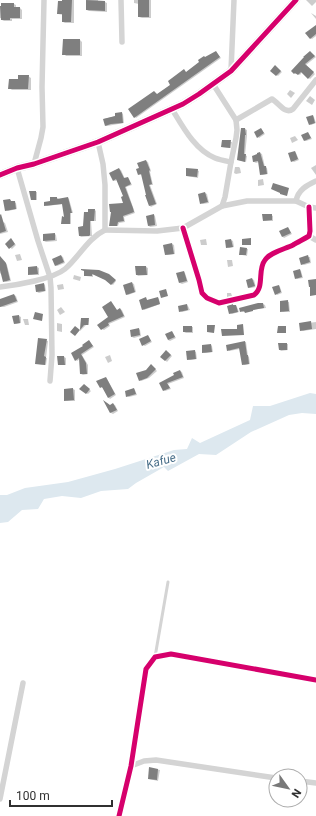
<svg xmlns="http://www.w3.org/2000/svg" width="316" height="816" viewBox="0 0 316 816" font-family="Roboto,sans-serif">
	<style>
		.water { fill: #dde8ef }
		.shadow { fill: #0003 }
		.building { fill: #7f7f7f }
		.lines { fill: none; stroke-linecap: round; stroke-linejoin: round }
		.lane { stroke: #d4d4d4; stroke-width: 3 }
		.street { stroke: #d4d4d4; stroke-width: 5.5 }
		.secondary { stroke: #cecece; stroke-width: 8 }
		.cycleway-casing { stroke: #fff; stroke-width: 8 }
		.cycleway { stroke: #d6006c; stroke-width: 5 }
		.labels { text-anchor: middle; stroke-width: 4; stroke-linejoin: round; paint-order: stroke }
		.water-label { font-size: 12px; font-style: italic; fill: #486e89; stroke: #fff }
	</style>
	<rect width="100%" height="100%" fill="#fff"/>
	<polygon class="water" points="310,393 316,394 316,414 302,413 289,415 251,432 216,455 199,454 168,471 164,467 136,483 128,489 101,491 81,498 62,496 44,499 38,509 22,510 8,522 0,523 0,495 7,495 25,488 68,482 115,469 174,450 187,449 192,438 200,443 250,420 253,406 270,406"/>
	<g class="shadow">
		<polygon points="63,0 74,0 74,23 65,23 63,22 63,15 58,14"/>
		<polygon points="87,0 98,0 98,2 105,2 107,3 107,12 89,11 87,10"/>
		<polygon points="134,0 151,0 151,18 142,18 139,17 139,4 134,3"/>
		<polygon points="306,0 316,0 316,2 312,6"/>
		<polygon points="2,4 14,4 16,5 16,8 20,8 22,10 22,19 12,19 12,21 4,21 2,20 2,18 0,18 0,7 2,7"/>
		<polygon points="311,13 316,16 316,19"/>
		<polygon points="316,26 316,36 312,39 310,38"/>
		<polygon points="80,40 82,42 82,56 66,56 64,54"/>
		<polygon points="216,52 221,58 136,118 135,117 157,95 206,58"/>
		<polygon points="310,52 316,57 306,65 315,74 310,79 302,72 300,75 297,73 296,74 294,73"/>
		<polygon points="276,67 282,72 278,76 271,71"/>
		<polygon points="28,76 31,78 31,90 12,90 9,88 18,80"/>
		<polygon points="290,90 295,93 291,98 287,94"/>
		<polygon points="310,96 315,100 312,105 306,101"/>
		<polygon points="122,113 123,114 124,123 107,126 106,126 104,119 116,116"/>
		<polygon points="313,116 314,117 316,123 311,125 310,124"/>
		<polygon points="245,129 247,130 247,136 245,155 247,156 246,162 238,160"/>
		<polygon points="261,129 265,134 259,138 258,137"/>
		<polygon points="308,133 309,134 312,139 306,141 305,141"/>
		<polygon points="295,136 298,140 292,143 290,138"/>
		<polygon points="223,141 232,142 231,148 222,147"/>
		<polygon points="295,152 296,153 299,160 294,162 292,161"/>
		<polygon points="260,153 262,154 265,167 267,168 268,174 262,175 261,174 259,162 256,163 254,162"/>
		<polygon points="146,161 148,162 151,171 150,172 153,185 150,185 157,204 151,207 150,206 142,174 140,175 139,174"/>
		<polygon points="316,165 316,175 311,168"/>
		<polygon points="235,167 239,167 240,168 241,173 236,174 234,173"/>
		<polygon points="119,169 121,170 125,179 128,178 129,179 132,185 126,187 135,213 124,217 125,222 119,223 118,226 112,226 110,225 124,204 124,197 117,180 115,181 113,180"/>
		<polygon points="197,170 199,171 198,178 187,176"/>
		<polygon points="263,179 264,185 258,186 258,180"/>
		<polygon points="36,192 37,192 37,200 33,200 31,199"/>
		<polygon points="205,193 207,194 209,203 203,204 201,203"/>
		<polygon points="57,198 58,198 59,200 68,198 69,199 73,213 71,213 71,224 62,223 65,218 63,204 47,206 45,205"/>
		<polygon points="10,200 12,202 14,202 16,203 17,209 8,211 6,210"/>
		<polygon points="95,210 96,211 96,221 91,221 92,236 81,237 80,236"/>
		<polygon points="154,215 155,216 157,226 150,227 149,226"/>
		<polygon points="271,215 273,216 273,221 264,221"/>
		<polygon points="3,222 5,223 8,232 0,234 0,223"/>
		<polygon points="288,228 289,229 292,234 284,238 283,237 280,232"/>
		<polygon points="55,234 56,235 57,241 46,242 44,241"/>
		<polygon points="206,239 207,245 201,245 200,240"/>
		<polygon points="231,240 233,241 234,247 229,248 227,247"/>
		<polygon points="12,241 16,245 12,249 6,244"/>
		<polygon points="172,244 174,245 175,254 167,255 166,254"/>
		<polygon points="246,249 248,249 247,256 242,255"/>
		<polygon points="20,254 22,260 17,261 15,255"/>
		<polygon points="61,256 63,257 65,263 57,266 55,265"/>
		<polygon points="308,257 310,257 311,263 304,265 302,264"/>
		<polygon points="227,260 232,260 233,266 228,267"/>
		<polygon points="4,261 7,265 11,281 6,282 4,281 3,276 0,273 0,262"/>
		<polygon points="37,267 39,268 39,275 31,275 29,274"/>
		<polygon points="146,267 148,268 148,275 138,276 137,275"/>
		<polygon points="300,270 301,271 303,278 297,279 296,278"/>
		<polygon points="85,271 110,276 116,281 113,285 106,280 93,274 93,277 86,276 85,276"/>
		<polygon points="184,272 185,273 188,282 182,284 180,283"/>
		<polygon points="74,275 81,277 80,281 73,279"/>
		<polygon points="252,279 254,280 256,287 251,288 249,288 247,280"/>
		<polygon points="132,283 134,284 136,292 128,295 126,294"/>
		<polygon points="44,284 45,285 46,291 39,293 37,292"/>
		<polygon points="63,284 64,289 58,290 57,285"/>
		<polygon points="279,286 280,287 282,293 277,295 276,294"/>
		<polygon points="227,293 231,293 232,296 227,297"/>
		<polygon points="14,295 16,296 18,302 4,307 0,307 0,300"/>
		<polygon points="158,298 159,299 160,304 144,310 143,309 146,299 148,301"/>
		<polygon points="288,302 289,302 290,312 283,312 281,311"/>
		<polygon points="263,304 265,305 266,308 258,309 246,312 243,312 241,311 241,309"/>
		<polygon points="187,305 188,306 190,310 182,312 180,311"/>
		<polygon points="236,306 237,307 239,312 232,314 230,313"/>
		<polygon points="61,307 65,312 60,315 57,310"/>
		<polygon points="120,309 122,310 125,317 109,324 110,326 104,330 102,329 117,311"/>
		<polygon points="19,316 21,317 21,323 16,324 14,323"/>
		<polygon points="23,319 28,319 29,325 25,325"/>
		<polygon points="81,319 89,320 89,325 86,325 80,331"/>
		<polygon points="316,322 316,329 303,331 301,330 300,324"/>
		<polygon points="57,323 62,324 62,332 57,331"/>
		<polygon points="192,327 193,327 193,333 186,333 184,332"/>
		<polygon points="139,329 140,330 141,336 134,338 132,337"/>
		<polygon points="172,332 173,333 176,338 170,341 168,340"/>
		<polygon points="148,336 149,337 152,342 145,346 143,345"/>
		<polygon points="39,339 48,341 46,358 47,358 46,365 38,364"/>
		<polygon points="89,341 94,347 82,355 88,365 88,374 83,375 81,374 80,359 77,361 76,360 85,346"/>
		<polygon points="245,342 246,342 248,356 249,357 250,364 244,365 240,349 229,351 227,346"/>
		<polygon points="286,344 288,344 288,350 281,351 280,350"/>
		<polygon points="211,345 212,346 213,352 205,353 203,352"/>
		<polygon points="194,351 196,352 197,359 190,360 188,359"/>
		<polygon points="168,352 172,356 167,362 161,356"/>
		<polygon points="110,355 112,361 108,363 105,357"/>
		<polygon points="59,357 64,357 66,358 66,365 60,365 59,364"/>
		<polygon points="153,367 157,371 149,378 141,381 140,380 146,371"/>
		<polygon points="180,371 182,372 184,378 168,384 171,389 165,391 164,390 160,383 175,376"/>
		<polygon points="106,378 107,379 116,395 110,399 109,398 103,388 101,387"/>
		<polygon points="85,386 91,391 88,394 86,393"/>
		<polygon points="73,389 75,390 75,401 67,401 65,400 65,390"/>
		<polygon points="134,389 135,390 137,395 129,397 127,396"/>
		<polygon points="106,403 110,406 113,404 115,405 118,411 113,414 111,413"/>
		<polygon points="150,768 160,770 158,781 149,779"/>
	</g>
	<g class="building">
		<polygon points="62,0 72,0 71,22 62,22 62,14 57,14 58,1 62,1"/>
		<polygon points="86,0 105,1 105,11 86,10"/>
		<rect x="138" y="0" width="11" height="17"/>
		<polygon points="1,3 14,3 14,7 20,7 20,18 10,18 10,20 1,20 0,6 1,6"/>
		<polygon points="316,25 316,34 310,39 305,33"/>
		<polygon points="63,39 80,39 80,55 62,55"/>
		<polygon points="216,51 220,57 134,118 128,109 154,91 157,94 170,85 168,81 184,69 186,72 199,62 198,60 204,56 205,57"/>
		<polygon points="310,51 315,56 305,64 314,72 308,79 301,72 298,75 295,73 294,74 291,71 304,57 303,57"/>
		<polygon points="275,65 281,71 276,76 270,71"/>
		<polygon points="18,75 29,75 28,89 8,89 9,79 18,79"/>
		<polygon points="122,112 123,123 111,124 105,126 103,119 115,116 115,113"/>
		<polygon points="313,115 315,123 309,125 306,117"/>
		<polygon points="241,128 245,128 246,135 245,135 244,154 246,154 245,162 237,160"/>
		<polygon points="261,128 264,133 257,138 254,132"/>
		<polygon points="308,132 311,138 304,141 301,135"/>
		<polygon points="222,140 231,140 230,148 221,147"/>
		<polygon points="295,151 298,159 291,162 288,153"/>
		<polygon points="260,152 264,166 266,166 267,174 260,175 258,161 253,162 252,156 257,154 257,153"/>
		<polygon points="146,160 150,170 149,171 152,184 149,185 156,204 149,206 145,195 146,195 141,174 138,175 136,169 139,168 137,163"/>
		<polygon points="119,168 124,178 128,177 131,184 125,187 133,208 134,212 123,216 124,221 118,222 117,226 109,226 111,212 110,212 109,204 123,203 121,197 123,196 116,179 113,181 109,173"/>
		<polygon points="186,168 198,169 197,177 186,176"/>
		<polygon points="273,183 289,188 287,196 280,194 280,193 271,189"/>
		<polygon points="29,191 36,191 36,200 31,200"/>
		<polygon points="205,192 208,202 200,204 198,194"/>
		<polygon points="50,197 57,197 57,199 68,197 72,213 70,213 70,224 61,224 62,216 64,217 62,204 44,206 44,202 50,201"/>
		<polygon points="10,199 11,201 15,201 16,209 5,211 3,200"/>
		<polygon points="88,209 95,209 94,221 90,221 90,235 89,236 79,236 78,227 83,226 84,212 88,212"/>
		<polygon points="1,214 6,231 0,233 0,215"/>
		<polygon points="154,214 155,225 148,226 146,216"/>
		<polygon points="262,214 272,214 272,220 263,221"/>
		<polygon points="288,227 291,233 282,237 279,231"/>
		<polygon points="55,233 55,240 43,241 43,234"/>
		<polygon points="11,238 15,244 9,249 5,244"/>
		<polygon points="251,238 251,245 242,245 242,239"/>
		<polygon points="231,239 233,247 226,248 225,240"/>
		<polygon points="172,243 174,254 165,255 163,245"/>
		<polygon points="240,247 247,248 246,255 239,255"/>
		<polygon points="61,255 64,262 55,266 52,259"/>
		<polygon points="308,255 310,262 301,265 299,258"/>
		<polygon points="0,256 6,263 10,280 3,282 0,270"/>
		<polygon points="37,266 38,274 28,275 28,267"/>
		<polygon points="135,266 146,266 147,275 136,275"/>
		<polygon points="81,269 99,270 109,274 116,280 111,285 105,280 92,274 92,276 84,276 84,271 81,270"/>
		<polygon points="300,269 302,277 295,279 293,271"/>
		<polygon points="184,271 187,281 179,283 176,273"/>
		<polygon points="252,278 255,286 248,288 246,280"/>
		<polygon points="316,279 316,295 310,296 310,287 309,287 308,280"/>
		<polygon points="132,282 135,292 126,295 123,285"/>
		<polygon points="44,283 45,291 36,292 35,285"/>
		<polygon points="279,285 281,292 275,295 272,287"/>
		<polygon points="166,289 168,296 161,298 159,291"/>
		<polygon points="14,294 17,301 0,307 0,299"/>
		<polygon points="146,297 147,300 158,297 160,304 142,310 139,300"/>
		<polygon points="288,300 289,311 280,312 280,301"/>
		<polygon points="111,301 117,310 120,308 124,316 108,323 109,325 101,330 97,325 108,317 102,307"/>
		<polygon points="258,303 263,303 264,308 253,310 253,311 245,313 244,311 240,312 239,308"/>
		<polygon points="187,304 188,310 179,312 178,306"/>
		<polygon points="233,304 233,305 236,305 238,312 229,314 227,306"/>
		<polygon points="35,312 43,314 42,321 33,319"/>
		<polygon points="19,315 20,323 14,324 12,316"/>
		<polygon points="81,318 89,318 88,325 84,325 75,336 70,332 75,326 80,330"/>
		<polygon points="311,321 312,329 300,331 299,323"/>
		<polygon points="243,324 244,335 222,336 221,329 237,329 237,325"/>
		<polygon points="207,325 215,325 214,333 207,332"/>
		<rect x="183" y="326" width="9" height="6"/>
		<polygon points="278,326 286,326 286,333 277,333"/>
		<polygon points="139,328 140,335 131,337 130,330"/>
		<polygon points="172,331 175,337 168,340 165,334"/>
		<polygon points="148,335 151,341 142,346 139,339"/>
		<polygon points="38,338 47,339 44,356 46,357 45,365 35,364"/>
		<polygon points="89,340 93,346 81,354 86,363 87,374 80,374 79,358 75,361 71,353 83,346 82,345"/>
		<polygon points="245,341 247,355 248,355 249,364 242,365 239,348 227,351 226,345"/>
		<polygon points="278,343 287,343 287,350 279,350"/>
		<polygon points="211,344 212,352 202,353 202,345"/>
		<polygon points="166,350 171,355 165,361 160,357"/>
		<polygon points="195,350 196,359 187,360 186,351"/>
		<polygon points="57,356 64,356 65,365 58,365"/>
		<polygon points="151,364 156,369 147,378 139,381 136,373 146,370"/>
		<polygon points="180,370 183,377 167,383 170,388 163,391 159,383 174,375 173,373"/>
		<polygon points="106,377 115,394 108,398 102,387 100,388 96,381"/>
		<polygon points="84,384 90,389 86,394 79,389"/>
		<polygon points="73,388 74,400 64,401 64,389"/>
		<polygon points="134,388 136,394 126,397 125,391"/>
		<polygon points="103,400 110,405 113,403 117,410 110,413"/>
		<polygon points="149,767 158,769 157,780 148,779"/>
	</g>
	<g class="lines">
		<polyline class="lane" points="155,657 168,582"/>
		<g class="street">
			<polyline points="121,0 122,42"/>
			<polyline points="231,71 234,0"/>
			<polyline points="213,84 236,120 237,130 236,138 231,162 225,197 222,206 247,201 296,201 309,207 316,208"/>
			<path d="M 172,109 C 183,127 195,150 215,158 C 220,160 226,161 231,162"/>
			<path d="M 236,120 L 272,99 C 279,103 285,115 293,109 L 316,80"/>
			<polyline points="34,164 41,138 43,127 42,87 44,0"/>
			<polyline points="17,168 38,241 50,277 51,288 52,355 50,381"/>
			<path d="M 296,201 C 298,190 307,185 316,181"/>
			<path d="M 183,228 L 199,280 L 202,293 L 207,298 L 219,303 L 254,295 C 265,287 257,270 265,260 C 269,253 285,249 293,245 C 298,242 304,239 309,236 L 310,231 L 309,207"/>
			<polyline points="105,230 157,231 183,228 222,206"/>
			<polyline points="309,236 316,240"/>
			<path d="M 0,287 C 17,285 53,279 65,269 C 79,257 88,238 105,230 L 105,185 L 103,164 L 98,142"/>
			<polyline points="131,766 144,761 156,760 276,778"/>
			<polyline points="300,781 316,783"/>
			<polyline points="0,799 23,683"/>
			<polyline points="119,816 131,766 146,669 155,657 171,654 316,680"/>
		</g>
		<polyline class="secondary" points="0,175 17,168 34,164 98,142 183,104 199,94 231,71 296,0"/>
		<g class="cycleway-casing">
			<g id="cycleway">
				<polyline points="0,175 17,168 34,164 98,142 183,104 199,94 231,71 296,0"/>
				<path d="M 183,228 L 199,280 L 202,293 L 207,298 L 219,303 L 254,295 C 265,287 257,270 265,260 C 269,253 285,249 293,245 C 298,242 304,239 309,236 L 310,231 L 309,207"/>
				<polyline points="119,816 131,766 146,669 155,657 171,654 316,680"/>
			</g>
		</g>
		<use href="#cycleway" class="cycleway"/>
	</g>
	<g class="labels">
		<g class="water-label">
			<text transform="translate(161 461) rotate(-16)" y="4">Kafue</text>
		</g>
	</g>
	<g transform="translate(288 788) rotate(123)"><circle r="19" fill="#ffffff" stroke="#acacac"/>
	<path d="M0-3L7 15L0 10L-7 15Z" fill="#787878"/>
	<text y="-6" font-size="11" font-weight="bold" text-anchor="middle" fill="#303030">N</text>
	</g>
	<path d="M10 800v6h102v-6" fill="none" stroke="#303030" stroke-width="2"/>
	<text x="16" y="800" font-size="12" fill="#303030" stroke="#ffffff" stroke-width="3" paint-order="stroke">100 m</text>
</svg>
